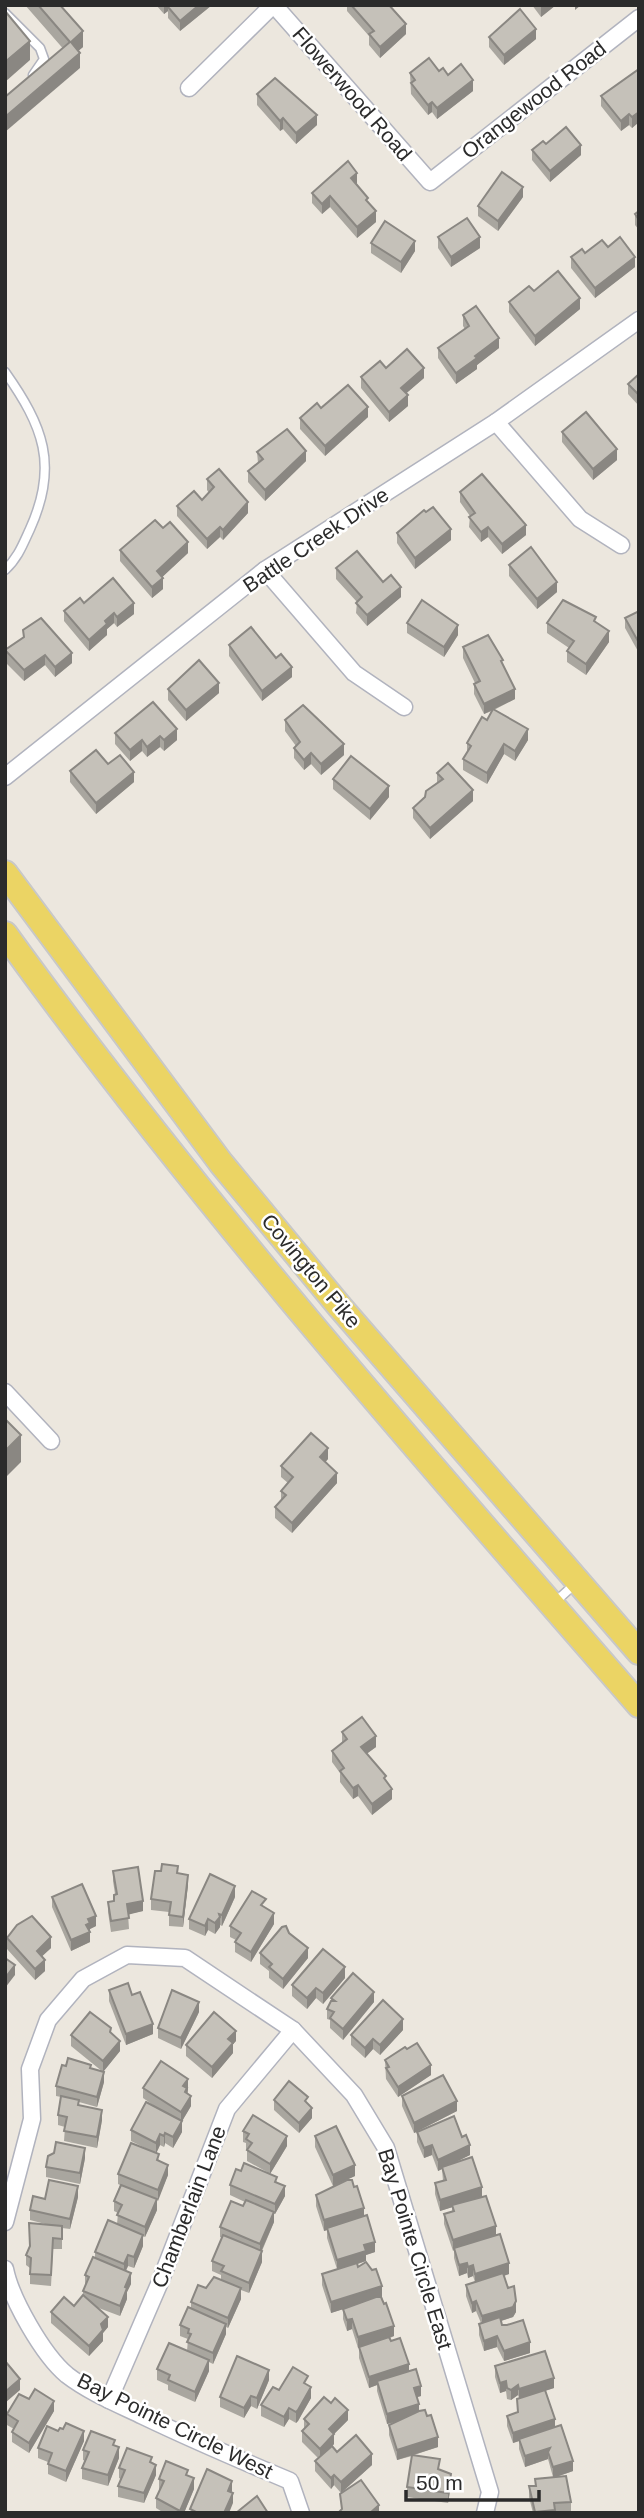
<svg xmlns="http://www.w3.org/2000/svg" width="644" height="2518" viewBox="0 0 644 2518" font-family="Arial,sans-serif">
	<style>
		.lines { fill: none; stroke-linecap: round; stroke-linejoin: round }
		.service-casing { stroke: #b1b3be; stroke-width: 11 }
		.minor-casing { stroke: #b1b3be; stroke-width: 19 }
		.primary-casing { stroke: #c8c8c8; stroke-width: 28 }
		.service { stroke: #fff; stroke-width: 8 }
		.minor { stroke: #fff; stroke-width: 16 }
		.primary { stroke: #ebd464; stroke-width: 24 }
		.wall { fill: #a9a69f }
		.shaded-wall { fill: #8a8782 }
		.building { fill: #c5c1b9; stroke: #8a8782; stroke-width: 2 }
		.labels { text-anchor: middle; stroke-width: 5; stroke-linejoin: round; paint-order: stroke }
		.street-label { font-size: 21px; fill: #2b2b2b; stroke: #fff }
	</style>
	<rect width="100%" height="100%" fill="#ece7de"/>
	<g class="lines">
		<g class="service-casing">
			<g id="service">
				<polyline points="5,13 40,48 44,59 33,75"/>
				<path d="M 5,372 C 43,426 59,465 30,529 C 23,544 18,558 5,570"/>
				<polyline points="554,1603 576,1583"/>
			</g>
		</g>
		<g class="minor-casing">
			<g id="minor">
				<polyline points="274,5 430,182 639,18"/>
				<polyline points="189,88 273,5"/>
				<polyline points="496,422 580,519 621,545"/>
				<polyline points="265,570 354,673 404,707"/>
				<polyline points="5,777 265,570 496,422 639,320"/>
				<polyline points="5,1392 51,1441"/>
				<polyline points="5,2222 32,2119 30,2069 48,2020 83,1979 127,1955 185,1958 293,2030 354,2095 386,2148 490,2492 485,2513"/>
				<path d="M 5,2269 C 11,2299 43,2355 67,2375 C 89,2392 118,2404 143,2416 C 191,2439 240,2460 290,2481 L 301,2513"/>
				<polyline points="109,2400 160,2282 227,2109 293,2030"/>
			</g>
		</g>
		<g class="primary-casing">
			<g id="primary">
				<polyline points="5,873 221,1163 340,1307 639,1652"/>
				<path d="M 5,934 C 200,1204 421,1454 639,1705"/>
			</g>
		</g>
		<use href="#service" class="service"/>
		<use href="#minor" class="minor"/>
		<use href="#primary" class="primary"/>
	</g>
	<g class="wall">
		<polygon points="25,5 60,5 83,47 78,51 80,68"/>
		<polygon points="156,5 212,5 180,31 168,18 168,11 164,14"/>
		<polygon points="347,5 389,5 406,34 380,58 369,45 369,36 347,11"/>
		<polygon points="532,5 556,5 541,17"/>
		<polygon points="489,37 536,39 504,65 489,47"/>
		<polygon points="639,69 639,122 632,128 629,125 621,131 601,106 601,96"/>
		<polygon points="439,71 448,75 473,91 437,119 432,112 428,115 411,94 410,73"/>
		<polygon points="257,94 317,125 296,144 283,129 280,131 257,105"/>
		<polygon points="532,150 581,155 550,182 532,160"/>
		<polygon points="357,183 356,184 368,203 376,222 357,238 330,207 322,214 312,203 312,193"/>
		<polygon points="523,197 498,231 478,216 478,206"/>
		<polygon points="639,211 639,230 635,225 635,214"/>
		<polygon points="438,237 480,248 451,267 438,248"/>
		<polygon points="371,243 415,251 401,273 371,253"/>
		<polygon points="608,247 635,267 595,298 571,268 571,257"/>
		<polygon points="509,302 580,309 535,346 509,312"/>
		<polygon points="463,315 499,348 477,365 477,369 456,384 438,358 438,348 465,329 463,326"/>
		<polygon points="386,368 424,378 406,393 408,406 389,422 361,388 361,377"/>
		<polygon points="639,374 639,406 628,394 628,384"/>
		<polygon points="321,408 368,417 325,456 300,429 300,418"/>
		<polygon points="562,432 617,460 593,480 562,442"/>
		<polygon points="257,452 306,461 265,501 248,482 248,471 258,463"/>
		<polygon points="207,479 248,513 223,540 220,537 207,549 177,516 177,506 202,500 209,493 207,490"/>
		<polygon points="460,492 526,535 502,554 488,537 481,542 469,527 470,516 460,502"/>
		<polygon points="426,512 451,540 415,569 397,543 397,533"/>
		<polygon points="163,528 188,553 162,577 163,589 152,598 120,561 120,550"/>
		<polygon points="509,565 557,592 537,609 509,576"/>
		<polygon points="336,568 383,582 401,597 367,626 356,613 357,602 336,579"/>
		<polygon points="84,603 134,614 117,627 114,623 107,629 107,635 89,651 64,621 64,611"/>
		<polygon points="639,611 639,653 625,628 625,618"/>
		<polygon points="596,622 609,642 586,675 567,662 567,651 569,648 547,633 547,623"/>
		<polygon points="407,623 458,635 444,657 407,633"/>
		<polygon points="229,645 276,658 292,677 262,701 229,656"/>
		<polygon points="463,647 503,665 515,699 494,710 528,740 515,761 504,754 487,784 463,770 463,759 467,753 467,743 487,720 492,711 484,714 474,694 474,684 475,683 463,658"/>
		<polygon points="5,650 72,653 72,663 55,677 45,665 24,681 5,662"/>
		<polygon points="168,689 219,693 186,721 168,700"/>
		<polygon points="285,720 344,755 321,775 311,764 304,770 294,758 294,748 296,746 285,731"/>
		<polygon points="177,729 177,740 164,751 160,747 147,757 142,751 130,761 115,744 115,733"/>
		<polygon points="108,764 134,782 96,814 70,782 70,771"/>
		<polygon points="437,773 473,801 430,839 413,818 413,808 425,797 437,783"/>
		<polygon points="333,779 389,797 370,820 333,789"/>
		<polygon points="328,1459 325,1462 337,1483 292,1533 275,1518 275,1507 281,1500 281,1491 288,1483 281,1477 281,1466"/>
		<polygon points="342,1732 376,1747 366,1754 386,1782 392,1799 372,1815 358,1796 353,1799 340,1782 340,1773 332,1762 332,1751 342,1743"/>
		<polygon points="113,1871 143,1911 128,1914 129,1929 111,1932 108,1912 108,1902 114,1901 114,1895 115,1894 113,1881"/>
		<polygon points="188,1885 183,1927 169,1926 169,1912 151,1910 151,1899"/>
		<polygon points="52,1897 96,1926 90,1929 90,1942 71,1951 52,1907"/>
		<polygon points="235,1897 222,1926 220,1925 220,1927 215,1934 208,1930 205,1936 189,1929 189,1919"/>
		<polygon points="266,1908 274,1924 251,1962 235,1952 235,1942 236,1940 230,1937 230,1926"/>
		<polygon points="289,1933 308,1958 283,1989 269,1978 269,1971 260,1964 260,1953"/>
		<polygon points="7,1938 51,1948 42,1956 45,1971 35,1980 7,1949"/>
		<polygon points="345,1978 323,2004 316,1998 307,2009 292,1996 292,1985"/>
		<polygon points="109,1990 132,1995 153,2034 126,2045 109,2001"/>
		<polygon points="331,1998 374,2002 343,2040 330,2028 330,2020 327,2019 327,2009 331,2001"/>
		<polygon points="199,2012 181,2049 158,2038 158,2028"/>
		<polygon points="403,2030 380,2055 373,2049 365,2058 351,2045 351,2035"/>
		<polygon points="111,2033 120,2051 103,2072 104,2082 97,2107 79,2102 79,2105 102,2120 97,2148 64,2141 65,2127 58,2125 58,2115 61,2097 56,2096 56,2086 91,2068 103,2072 71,2046 71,2035"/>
		<polygon points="236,2041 233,2044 233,2053 212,2078 186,2056 186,2045"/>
		<polygon points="385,2060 431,2075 398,2097 386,2079"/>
		<polygon points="143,2088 188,2089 187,2093 191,2106 182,2121 182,2132 173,2148 165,2143 164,2147 160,2145 156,2153 159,2161 168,2175 157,2201 157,2210 145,2237 143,2236 143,2246 134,2268 128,2266 126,2271 131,2284 127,2292 127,2299 120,2316 96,2307 108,2327 103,2333 103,2341 89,2356 51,2323 51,2312 74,2306 83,2296 83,2291 85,2286 85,2275 95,2258 95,2252 117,2224 118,2213 114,2211 114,2201 120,2185 118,2184 118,2174 149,2150 131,2141 131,2130 163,2112 143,2098"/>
		<polygon points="402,2096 457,2111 418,2131 470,2155 453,2163 482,2197 509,2274 504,2276 516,2312 513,2317 501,2321 502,2325 530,2353 504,2361 497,2347 484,2351 479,2335 479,2324 481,2323 476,2311 472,2313 466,2296 466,2285 475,2282 473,2276 468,2278 467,2273 459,2276 454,2258 454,2250 453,2251 444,2224 444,2214 452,2212 452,2207 440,2211 435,2194 435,2183 443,2181 442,2169 438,2171 432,2155 424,2158 417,2142 417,2132 414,2133 402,2106"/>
		<polygon points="274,2100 308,2105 312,2118 299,2133 274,2110"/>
		<polygon points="243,2131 287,2146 270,2174 277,2182 285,2196 275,2214 274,2214 274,2222 262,2251 262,2262 249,2293 241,2290 241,2299 228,2328 226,2327 226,2334 213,2364 209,2362 209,2371 195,2402 168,2390 168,2385 157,2380 157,2369 187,2351 188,2339 180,2336 180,2325 191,2309 191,2302 206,2288 221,2280 221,2275 212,2271 212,2261 222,2238 220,2237 220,2227 243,2206 245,2202 230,2195 230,2185 241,2171 267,2172 247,2161 247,2151 246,2150 246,2143 243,2142"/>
		<polygon points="315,2136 355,2176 333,2186 315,2147"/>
		<polygon points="85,2158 80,2184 46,2177 46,2167"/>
		<polygon points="316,2195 364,2216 375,2252 366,2255 366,2261 358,2264 358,2267 382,2297 394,2336 390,2338 409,2371 421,2396 417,2397 419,2412 438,2447 414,2455 440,2470 451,2485 448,2503 407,2497 407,2487 412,2456 397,2460 389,2435 389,2425 397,2422 387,2424 377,2391 377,2385 369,2388 359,2358 359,2347 358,2348 352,2329 347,2331 343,2319 343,2309 331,2313 322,2285 322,2274 337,2269 327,2238 327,2230 324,2231 316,2206"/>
		<polygon points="78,2197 70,2229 62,2228 62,2249 53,2249 51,2286 30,2284 30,2268 26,2265 26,2255 49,2225 30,2220 30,2210 45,2199"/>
		<polygon points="495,2366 554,2388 545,2391 555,2427 573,2471 556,2477 571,2502 571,2512 533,2513 529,2497 529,2486 535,2486 535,2479 553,2477 548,2459 525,2467 519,2449 519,2441 513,2443 507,2426 507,2416 517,2413 517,2399 519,2398 518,2395 511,2400 507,2399 506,2391 500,2393 495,2377"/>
		<polygon points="269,2380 257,2409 251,2406 244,2418 220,2407 220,2397"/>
		<polygon points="308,2385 311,2398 298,2421 296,2423 289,2419 284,2427 261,2416 261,2405 279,2390"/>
		<polygon points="29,2399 54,2411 29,2453 12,2442 12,2432 14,2429 7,2425 7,2414"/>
		<polygon points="304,2419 348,2420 334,2434 334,2444 332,2446 337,2452 372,2465 341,2493 334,2485 331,2489 315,2471 315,2461 318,2458 302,2442 302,2431 304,2429"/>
		<polygon points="84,2441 66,2482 48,2474 48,2462 38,2458 38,2448"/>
		<polygon points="115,2445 119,2458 108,2486 82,2479 82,2468 85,2461 83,2460 83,2450"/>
		<polygon points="152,2463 156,2475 144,2503 118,2497 118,2486 121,2479 119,2478 119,2468"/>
		<polygon points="188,2476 194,2489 184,2513 164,2513 156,2508 156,2498 160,2490 159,2489 159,2479"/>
	</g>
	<g class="shaded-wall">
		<polygon points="164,5 174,5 168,7 168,11 164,14"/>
		<polygon points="199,5 212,5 180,31 180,21"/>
		<polygon points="542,5 556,5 541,17 541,6"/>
		<polygon points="575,5 581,5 575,10"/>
		<polygon points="406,24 406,34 380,58 380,47"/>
		<polygon points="536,29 536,39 504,65 504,55"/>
		<polygon points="83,31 83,47 71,57 71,42"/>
		<polygon points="30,41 30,60 5,82 5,62"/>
		<polygon points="80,53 80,68 5,132 5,117"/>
		<polygon points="473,80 473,91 437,119 437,108"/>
		<polygon points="432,102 432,112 428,115 428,105"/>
		<polygon points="639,112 639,122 632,128 632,117"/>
		<polygon points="629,114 629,125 621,131 621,121"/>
		<polygon points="317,115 317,125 296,144 296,133"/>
		<polygon points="283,118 283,129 280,131 280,121"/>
		<polygon points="581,145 581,155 550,182 550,171"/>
		<polygon points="357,173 357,183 351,188 351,178"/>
		<polygon points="523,187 523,197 498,231 498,221"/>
		<polygon points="330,196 330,207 322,214 322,204"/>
		<polygon points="376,211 376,222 357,238 357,227"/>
		<polygon points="480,237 480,248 451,267 451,257"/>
		<polygon points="415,241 415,251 401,273 401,262"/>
		<polygon points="635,257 635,267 595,298 595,288"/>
		<polygon points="580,298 580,309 535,346 535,336"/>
		<polygon points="499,338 499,348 477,365 477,369 456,384 456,373 475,356"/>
		<polygon points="424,368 424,378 401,398 401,388"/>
		<polygon points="408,395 408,406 389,422 389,412"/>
		<polygon points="368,407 368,417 325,456 325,446"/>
		<polygon points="617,449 617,460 593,480 593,469"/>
		<polygon points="306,451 306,461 265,501 265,490"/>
		<polygon points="248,502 248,513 223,540 223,530"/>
		<polygon points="526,525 526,535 502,554 502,544"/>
		<polygon points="220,527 220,537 207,549 207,539"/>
		<polygon points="488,527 488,537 481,542 481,532"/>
		<polygon points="451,529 451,540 415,569 415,558"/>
		<polygon points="188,542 188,553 157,582 157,571"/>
		<polygon points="163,578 163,589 152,598 152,587"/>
		<polygon points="557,582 557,592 537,609 537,599"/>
		<polygon points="401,587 401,597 367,626 367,615"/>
		<polygon points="134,603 134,614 117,627 117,617"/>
		<polygon points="114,613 114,623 107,629 107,635 89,651 89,640 105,621"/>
		<polygon points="458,625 458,635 444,657 444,647"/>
		<polygon points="609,631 609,642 586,675 586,664"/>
		<polygon points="72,653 72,663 55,677 55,667"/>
		<polygon points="45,655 45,665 24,681 24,670"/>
		<polygon points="292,667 292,677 262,701 262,691"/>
		<polygon points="219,683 219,693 186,721 186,710"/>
		<polygon points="515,689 515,699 484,714 484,704"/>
		<polygon points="177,729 177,740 164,751 164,740"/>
		<polygon points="528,729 528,740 515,761 515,751"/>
		<polygon points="160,736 160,747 147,757 147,747"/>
		<polygon points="142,740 142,751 130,761 130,750"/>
		<polygon points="344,744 344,755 321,775 321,764"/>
		<polygon points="504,744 504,754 487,784 487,773"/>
		<polygon points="311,753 311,764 304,770 304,760"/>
		<polygon points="134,772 134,782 96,814 96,803"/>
		<polygon points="389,786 389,797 370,820 370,809"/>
		<polygon points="473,790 473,801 430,839 430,828"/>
		<polygon points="21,1435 21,1462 5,1478 5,1451"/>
		<polygon points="328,1448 328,1459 320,1468 320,1457"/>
		<polygon points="337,1473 337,1483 292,1533 292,1523"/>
		<polygon points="376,1736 376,1747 361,1758 361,1747"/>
		<polygon points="358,1785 358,1796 353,1799 353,1788"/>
		<polygon points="392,1789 392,1799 372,1815 372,1804"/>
		<polygon points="188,1875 188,1885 183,1927 183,1917"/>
		<polygon points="235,1886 235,1897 222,1926 222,1915"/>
		<polygon points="143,1901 143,1911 127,1915 127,1904"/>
		<polygon points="274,1913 274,1924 251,1962 251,1952"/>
		<polygon points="96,1916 96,1926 90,1929 90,1942 71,1951 71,1940 86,1925 88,1919"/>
		<polygon points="220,1917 220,1927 215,1934 215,1923"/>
		<polygon points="208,1919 208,1930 205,1936 205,1926"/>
		<polygon points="51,1937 51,1948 37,1961 37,1951"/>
		<polygon points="308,1948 308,1958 283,1989 283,1979"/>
		<polygon points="45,1960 45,1971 35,1980 35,1969"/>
		<polygon points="15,1965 15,1975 5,1988 5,1978"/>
		<polygon points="345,1967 345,1978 323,2004 323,1993"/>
		<polygon points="316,1988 316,1998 307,2009 307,1998"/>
		<polygon points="374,1992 374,2002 343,2040 343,2029"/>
		<polygon points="199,2002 199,2012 181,2049 181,2038"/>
		<polygon points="403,2019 403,2030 380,2055 380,2045"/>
		<polygon points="153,2024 153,2034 126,2045 126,2034"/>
		<polygon points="236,2031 236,2041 233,2044 233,2053 212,2078 212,2067 228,2039"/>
		<polygon points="373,2039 373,2049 365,2058 365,2048"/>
		<polygon points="120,2041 120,2051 103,2072 103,2061"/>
		<polygon points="431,2065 431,2075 398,2097 398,2087"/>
		<polygon points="104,2072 104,2082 97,2107 97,2097"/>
		<polygon points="188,2079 188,2089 187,2099 183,2086"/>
		<polygon points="191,2096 191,2106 181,2123 181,2112"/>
		<polygon points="457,2101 457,2111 414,2133 414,2123"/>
		<polygon points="312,2108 312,2118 299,2133 299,2123"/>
		<polygon points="102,2110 102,2120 97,2148 97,2137"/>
		<polygon points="182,2121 182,2132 173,2148 173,2137"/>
		<polygon points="165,2133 165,2143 164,2147 164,2136"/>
		<polygon points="160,2134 160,2145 156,2154 156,2143"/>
		<polygon points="287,2136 287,2146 270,2174 270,2164"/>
		<polygon points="432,2145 432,2155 424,2158 424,2148"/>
		<polygon points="470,2145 470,2155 438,2171 438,2160"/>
		<polygon points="85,2148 85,2158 80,2184 80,2173"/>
		<polygon points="168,2165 168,2175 158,2201 158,2190"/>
		<polygon points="355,2165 355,2176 333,2186 333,2175"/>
		<polygon points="78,2186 78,2197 70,2229 70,2219"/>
		<polygon points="285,2186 285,2196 275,2214 275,2204"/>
		<polygon points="482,2187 482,2198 440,2211 440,2200"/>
		<polygon points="157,2199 157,2210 145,2237 145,2227"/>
		<polygon points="364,2208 364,2218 324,2231 324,2220"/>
		<polygon points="274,2212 274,2222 260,2254 260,2244"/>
		<polygon points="496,2226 496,2237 454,2248 453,2251 453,2240"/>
		<polygon points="143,2235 143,2246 134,2268 134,2257"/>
		<polygon points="375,2242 375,2252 366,2255 366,2261 337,2270 337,2260 364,2245"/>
		<polygon points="262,2251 262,2262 249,2293 249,2283"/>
		<polygon points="128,2255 128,2266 124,2274 124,2264"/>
		<polygon points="467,2263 467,2273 459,2276 459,2265"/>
		<polygon points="509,2263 509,2274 475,2284 475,2274"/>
		<polygon points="473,2265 473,2276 468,2278 468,2267"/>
		<polygon points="131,2273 131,2284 127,2292 127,2299 120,2316 120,2306 125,2287"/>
		<polygon points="382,2286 382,2297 331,2313 331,2302"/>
		<polygon points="241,2288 241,2299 228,2328 228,2318"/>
		<polygon points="476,2301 476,2311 472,2313 472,2303"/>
		<polygon points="516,2301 516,2312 513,2317 482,2327 482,2316"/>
		<polygon points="108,2317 108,2327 103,2333 103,2341 89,2356 89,2346 101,2324"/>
		<polygon points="352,2319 352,2329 347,2331 347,2320"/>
		<polygon points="226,2324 226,2334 213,2364 213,2353"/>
		<polygon points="394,2326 394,2336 358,2348 358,2337"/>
		<polygon points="497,2336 497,2347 484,2351 484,2341"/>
		<polygon points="530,2342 530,2353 504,2361 504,2351"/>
		<polygon points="209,2360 209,2371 195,2402 195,2392"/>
		<polygon points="409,2364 409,2374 377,2381 377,2385 369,2388 369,2377"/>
		<polygon points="269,2370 269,2380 257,2409 257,2398"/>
		<polygon points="554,2378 554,2388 519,2399 519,2389"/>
		<polygon points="20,2379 20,2390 5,2403 5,2392"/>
		<polygon points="506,2381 506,2391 500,2393 500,2383"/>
		<polygon points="518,2385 518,2395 511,2400 511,2390"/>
		<polygon points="421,2386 421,2396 414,2398 414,2388"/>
		<polygon points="311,2387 311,2398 298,2421 296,2423 296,2412"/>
		<polygon points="251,2396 251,2406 244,2418 244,2408"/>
		<polygon points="54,2401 54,2411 29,2453 29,2443"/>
		<polygon points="419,2404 419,2415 387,2424 387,2414"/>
		<polygon points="289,2408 289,2419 284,2427 284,2417"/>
		<polygon points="348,2410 348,2420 334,2434 334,2444 320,2460 320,2449 329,2429"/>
		<polygon points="555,2419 555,2429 513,2443 513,2433"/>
		<polygon points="84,2431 84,2441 66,2482 66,2471"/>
		<polygon points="438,2437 438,2447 397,2460 397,2450"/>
		<polygon points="119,2447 119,2458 108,2486 108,2475"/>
		<polygon points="550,2448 548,2452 548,2459 525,2467 525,2456"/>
		<polygon points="372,2454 372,2465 341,2493 341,2482"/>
		<polygon points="573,2461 573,2471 553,2478 553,2467"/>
		<polygon points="156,2465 156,2475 144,2503 144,2493"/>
		<polygon points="451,2474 451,2485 448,2503 448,2493"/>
		<polygon points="334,2475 334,2485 331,2489 331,2478"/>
		<polygon points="194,2478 194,2489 184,2513 180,2513"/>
		<polygon points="232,2481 232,2491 228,2501 228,2491"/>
		<polygon points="233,2493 233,2503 229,2513 224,2513"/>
		<polygon points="379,2505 379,2513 370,2513"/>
	</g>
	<g class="building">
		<polygon points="38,5 60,5 83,31 71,42 80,53 5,117 5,97 70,42"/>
		<polygon points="170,5 199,5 180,21 168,7"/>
		<polygon points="351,5 389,5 406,24 380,47 369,34 374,31"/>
		<polygon points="520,9 536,29 504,55 489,37"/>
		<polygon points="5,11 30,41 5,62"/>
		<polygon points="429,58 439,71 443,68 448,75 461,64 473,80 437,108 432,102 428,105 411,83 415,80 410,73"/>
		<polygon points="639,69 639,112 632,117 629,114 621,121 601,96"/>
		<polygon points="275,78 317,115 296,133 283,118 280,121 257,94"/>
		<polygon points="566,127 581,145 550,171 532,150 543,141 546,144"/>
		<polygon points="348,161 357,173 351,178 368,198 366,200 376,211 357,227 330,196 322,204 312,193"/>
		<polygon points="502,172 523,187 498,221 478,206"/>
		<polygon points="639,211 639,220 635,214"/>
		<polygon points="467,218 480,237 451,257 438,237"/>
		<polygon points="385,221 415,241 401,262 371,243"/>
		<polygon points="620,237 635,257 595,288 571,257 582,249 585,253 602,240 608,247"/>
		<polygon points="558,271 580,298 535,336 509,302 529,286 534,291"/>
		<polygon points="476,306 499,338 475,356 477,358 456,373 438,348 469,326 463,315"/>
		<polygon points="407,349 424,368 401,388 408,395 389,412 361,377 380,361 386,368"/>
		<polygon points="639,374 639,395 628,384"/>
		<polygon points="348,385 368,407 325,446 300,418 317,403 321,408"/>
		<polygon points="586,412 617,449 593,469 562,432"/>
		<polygon points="287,429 306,451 265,490 248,471 263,459 257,452"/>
		<polygon points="219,469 248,502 223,530 220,527 207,539 177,506 194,491 202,500 214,487 207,479"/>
		<polygon points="482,474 526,525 502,544 488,527 481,532 469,517 475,513 460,492"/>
		<polygon points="433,507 451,529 415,558 397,533 424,510 426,512"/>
		<polygon points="155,520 163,528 170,522 188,542 157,571 163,578 152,587 120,550"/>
		<polygon points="531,547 557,582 537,599 509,565"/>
		<polygon points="357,551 383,582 391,575 401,587 367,615 356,603 362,597 336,568"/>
		<polygon points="113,578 134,603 117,617 114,613 105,621 107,624 89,640 64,611 80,598 84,603"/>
		<polygon points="422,600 458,625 444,647 407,623"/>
		<polygon points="563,600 596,617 594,621 609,631 586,664 567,651 574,641 547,623"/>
		<polygon points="639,611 639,643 625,618"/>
		<polygon points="41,618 72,653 55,667 45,655 24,670 5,650 24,637 23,630"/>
		<polygon points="251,627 276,658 281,654 292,667 262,691 229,645"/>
		<polygon points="488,635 503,660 501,661 515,689 484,704 474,684 480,681 463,647"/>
		<polygon points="199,660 219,683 186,710 168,689"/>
		<polygon points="153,702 177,729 164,740 160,736 147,747 142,740 130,750 115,733"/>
		<polygon points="303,705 344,744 321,764 311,753 304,760 294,748 300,742 285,720"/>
		<polygon points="493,709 528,729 515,751 504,744 487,773 463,759 471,746 467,743 482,717 487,720"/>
		<polygon points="96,750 108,764 120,755 134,772 96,803 70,771"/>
		<polygon points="351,756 389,786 370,809 333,779"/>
		<polygon points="448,763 473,790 430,828 413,808 425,797 426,791 443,779 437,773"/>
		<polygon points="5,1419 21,1435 5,1451"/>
		<polygon points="311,1433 328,1448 320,1457 337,1473 292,1523 275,1507 286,1495 281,1491 293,1477 281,1466"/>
		<polygon points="362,1717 376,1736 361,1747 386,1776 384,1778 392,1789 372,1804 358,1785 353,1788 340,1771 344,1768 332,1751 347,1739 342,1732"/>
		<polygon points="162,1864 178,1866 177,1873 188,1875 183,1917 169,1915 171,1902 151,1899 155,1871 161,1871"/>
		<polygon points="138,1867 143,1901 127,1904 129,1918 111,1921 108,1902 114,1901 114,1895 117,1894 113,1871"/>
		<polygon points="210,1874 235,1886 222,1915 219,1914 220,1917 215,1923 208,1919 205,1926 189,1919"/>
		<polygon points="82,1884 96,1916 88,1919 90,1923 86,1925 90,1932 71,1940 52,1897"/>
		<polygon points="252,1891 266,1899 261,1905 274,1913 251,1952 235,1942 241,1933 230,1926"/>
		<polygon points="32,1916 51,1937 37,1951 45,1960 35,1969 7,1938 17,1925"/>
		<polygon points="286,1926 289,1933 308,1948 283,1979 269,1967 272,1964 260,1953 282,1927"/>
		<polygon points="323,1949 345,1967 323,1993 316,1988 307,1998 292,1985"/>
		<polygon points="5,1958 15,1965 5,1978"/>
		<polygon points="353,1973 374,1992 343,2029 330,2018 334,2012 327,2009 331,2001 335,2001 331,1998"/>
		<polygon points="128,1983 132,1995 140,1992 153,2024 126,2034 109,1990"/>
		<polygon points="172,1990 199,2002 181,2038 158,2028"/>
		<polygon points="383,2000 403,2019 380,2045 373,2039 365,2048 351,2035"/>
		<polygon points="90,2012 111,2028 110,2032 120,2041 103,2061 71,2035"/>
		<polygon points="214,2012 236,2031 228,2039 233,2043 212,2067 186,2045"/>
		<polygon points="417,2043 431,2065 398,2087 386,2068 389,2067 385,2060 405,2047 407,2049"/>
		<polygon points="68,2058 91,2065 90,2068 104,2072 97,2097 56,2086 62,2065 66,2066"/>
		<polygon points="161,2061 188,2079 183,2086 187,2088 185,2092 191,2096 181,2112 143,2088"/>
		<polygon points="443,2075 457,2101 414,2123 402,2096"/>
		<polygon points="289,2081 308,2097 305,2101 312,2108 299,2123 274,2100"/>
		<polygon points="61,2096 79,2100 78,2105 102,2110 97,2137 64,2131 67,2117 58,2115"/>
		<polygon points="146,2102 182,2121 173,2137 165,2133 164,2136 160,2134 156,2143 131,2130"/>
		<polygon points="253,2115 287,2136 270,2164 247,2150 252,2143 246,2139 249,2134 243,2131"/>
		<polygon points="454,2116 462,2137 466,2135 470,2145 438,2160 432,2145 424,2148 417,2132"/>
		<polygon points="336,2126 355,2165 333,2175 315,2136"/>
		<polygon points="56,2142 85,2148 80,2173 46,2167 48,2156 54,2153"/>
		<polygon points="131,2143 159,2154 157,2160 168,2165 158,2190 118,2174"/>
		<polygon points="472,2157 482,2187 440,2200 435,2183 446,2180 442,2167"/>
		<polygon points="244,2163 277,2177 275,2182 285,2186 275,2204 230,2185 236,2169 241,2171"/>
		<polygon points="49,2180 78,2186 70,2219 30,2210 33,2196 45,2199"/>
		<polygon points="347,2180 352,2180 354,2187 357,2186 364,2208 324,2220 316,2195"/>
		<polygon points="121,2185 157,2199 145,2227 117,2215 122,2205 114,2201"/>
		<polygon points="486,2196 496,2226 453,2240 444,2214 454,2211 452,2205"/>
		<polygon points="246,2200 274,2212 260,2244 220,2227 231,2201 243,2206"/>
		<polygon points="367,2215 375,2242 364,2245 366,2251 337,2260 327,2228"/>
		<polygon points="108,2220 143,2235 134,2257 128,2255 124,2264 95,2252"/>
		<polygon points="29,2223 62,2226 62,2239 53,2238 51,2275 30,2274 31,2258 26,2255 30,2246"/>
		<polygon points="500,2234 509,2263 475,2274 473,2265 468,2267 467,2263 459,2265 454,2248"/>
		<polygon points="223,2235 262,2251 249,2283 221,2271 224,2266 212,2261"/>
		<polygon points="93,2257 131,2273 125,2287 127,2288 120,2306 83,2291 89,2277 85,2275"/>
		<polygon points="366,2262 372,2270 376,2269 382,2286 331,2302 322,2274 357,2263 358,2267"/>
		<polygon points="503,2273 508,2288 514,2286 516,2301 513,2307 482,2316 476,2301 472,2303 466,2285"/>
		<polygon points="214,2277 241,2288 228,2318 191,2302 198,2285 206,2288"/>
		<polygon points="83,2295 108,2317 101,2324 103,2330 89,2346 51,2312 64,2297 74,2306"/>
		<polygon points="376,2297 381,2297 384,2304 386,2303 394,2326 358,2337 352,2319 347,2320 343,2309"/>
		<polygon points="188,2307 226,2324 213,2353 187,2342 191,2334 188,2333 189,2329 180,2325"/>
		<polygon points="500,2317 502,2325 507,2325 523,2320 530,2342 504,2351 497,2336 484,2341 479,2324"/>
		<polygon points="389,2337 391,2341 400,2338 409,2364 369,2377 359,2347"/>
		<polygon points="169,2343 209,2360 195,2392 168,2380 170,2375 157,2369"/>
		<polygon points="545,2351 554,2378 519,2389 518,2385 511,2390 507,2388 506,2381 500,2383 495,2366"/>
		<polygon points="237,2356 269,2370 257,2398 251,2396 244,2408 220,2397"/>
		<polygon points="5,2361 20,2379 5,2392"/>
		<polygon points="293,2367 308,2376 304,2383 311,2387 298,2410 296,2412 289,2408 284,2417 261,2405 273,2387 279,2390"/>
		<polygon points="416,2369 421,2386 414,2388 419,2404 387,2414 377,2381"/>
		<polygon points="35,2389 54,2401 29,2443 12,2432 18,2421 7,2414 19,2394 29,2399"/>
		<polygon points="545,2390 555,2419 513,2433 507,2416 518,2412 517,2399"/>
		<polygon points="324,2397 331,2403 335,2398 348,2410 329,2429 334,2434 320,2449 302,2431 309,2424 304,2419"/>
		<polygon points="425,2410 427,2416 431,2415 438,2437 397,2450 389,2425 419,2411"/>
		<polygon points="66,2423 84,2431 66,2471 48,2464 52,2453 38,2448 47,2426 58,2431 60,2428 63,2429"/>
		<polygon points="561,2425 573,2461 553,2467 548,2452 550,2448 525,2456 519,2439"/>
		<polygon points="91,2431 115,2440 113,2445 119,2447 108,2475 82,2468 89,2452 83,2450"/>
		<polygon points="356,2435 372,2454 341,2482 334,2475 331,2478 315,2461 332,2446 337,2452"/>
		<polygon points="127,2448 152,2457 150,2462 156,2465 144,2493 118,2486 125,2470 119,2468"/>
		<polygon points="412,2455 440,2459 438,2469 451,2474 448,2493 407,2487"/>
		<polygon points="166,2461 188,2470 186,2475 194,2478 180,2511 156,2498 164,2481 159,2479"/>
		<polygon points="207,2469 232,2481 228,2491 233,2493 224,2513 198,2513 190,2509"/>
		<polygon points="566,2476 571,2502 554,2503 555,2510 535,2512 529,2486 536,2486 535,2479"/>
		<polygon points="361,2480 379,2505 370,2513 338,2513 342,2509 340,2494"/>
		<polygon points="257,2496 268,2513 236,2513"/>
	</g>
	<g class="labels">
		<g class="street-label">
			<text transform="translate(352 94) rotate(49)" y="7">Flowerwood Road</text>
			<text transform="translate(534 100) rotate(-38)" y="7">Orangewood Road</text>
			<text transform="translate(316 540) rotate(-34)" y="7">Battle Creek Drive</text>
			<text transform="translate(311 1271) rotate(50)" y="7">Covington Pike</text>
			<text transform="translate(189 2207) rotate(-69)" y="7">Chamberlain Lane</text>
			<text transform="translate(415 2249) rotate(73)" y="7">Bay Pointe Circle East</text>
			<text transform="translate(175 2426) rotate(26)" y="7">Bay Pointe Circle West</text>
		</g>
	</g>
	<rect width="644" height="2518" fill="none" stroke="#2b2b2b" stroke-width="14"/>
	<path d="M406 2490v10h133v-10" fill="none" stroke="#2b2b2b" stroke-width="3.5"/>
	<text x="416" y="2490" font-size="21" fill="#2b2b2b" stroke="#ffffff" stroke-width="5" paint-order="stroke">50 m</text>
</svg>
